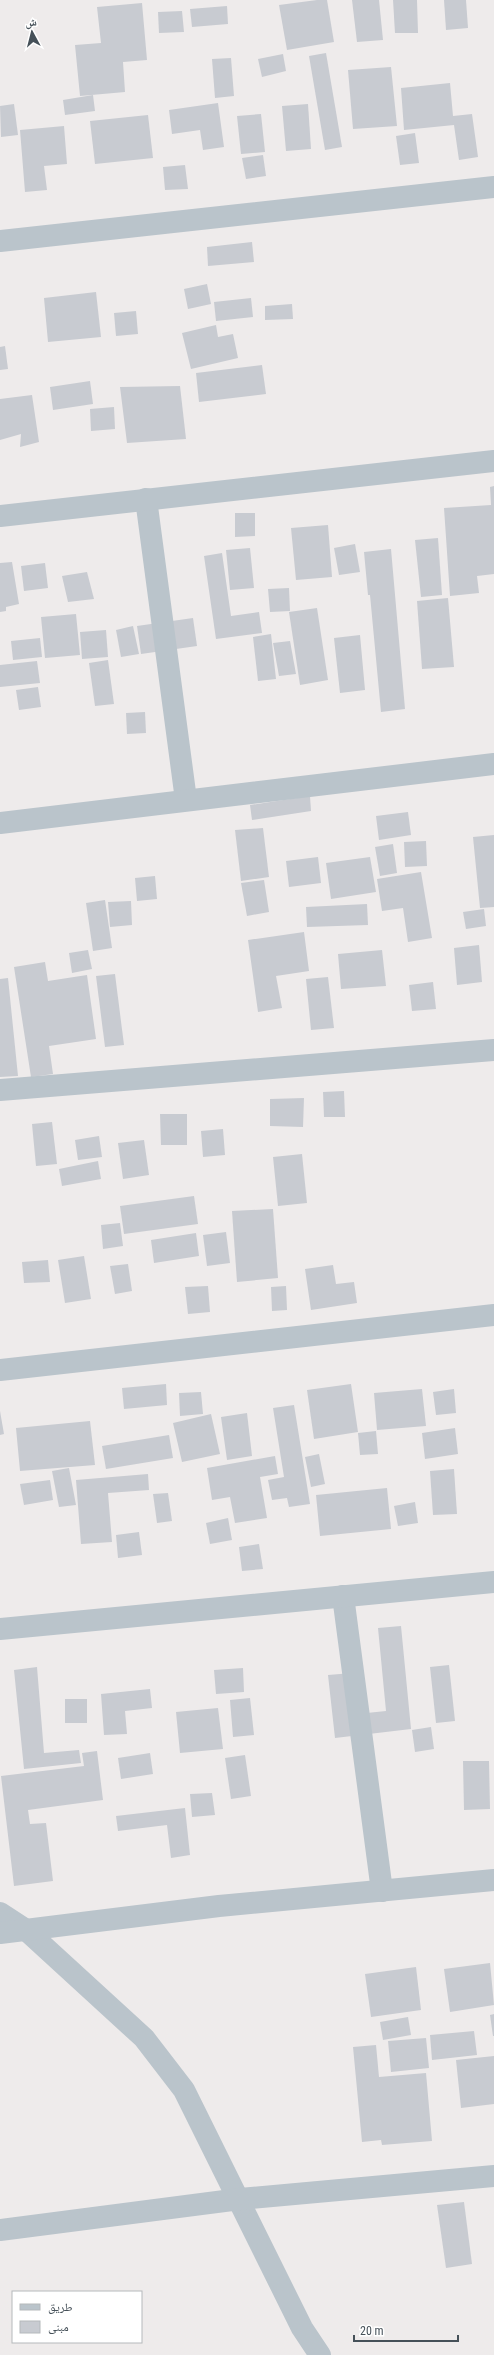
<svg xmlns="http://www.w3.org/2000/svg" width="494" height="2355" viewBox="0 0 494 2355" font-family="'Roboto Condensed','Noto Naskh Arabic',sans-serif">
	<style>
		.building { fill: #c8cbd1 }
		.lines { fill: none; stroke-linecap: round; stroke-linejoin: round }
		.minor { stroke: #bac4cb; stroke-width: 22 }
	</style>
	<rect width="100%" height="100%" fill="#eeebeb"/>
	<g class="building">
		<polygon points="317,0 327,0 334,42 287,50 279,5"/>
		<polygon points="352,0 379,0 383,40 357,42"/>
		<polygon points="393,0 417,0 418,33 395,33"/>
		<polygon points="444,0 466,0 468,28 446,30"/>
		<polygon points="142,3 147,60 123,62 125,92 80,96 75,45 101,43 97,7"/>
		<polygon points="227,6 228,24 192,27 190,9"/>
		<polygon points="182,11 184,32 159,33 158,12"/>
		<polygon points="326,53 342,147 325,150 309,56"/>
		<polygon points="283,54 286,71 262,77 258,59"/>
		<polygon points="231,58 234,96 215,98 212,59"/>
		<polygon points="391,67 397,126 353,129 348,70"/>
		<polygon points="450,83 453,116 472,114 478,157 459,160 454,125 404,130 401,88"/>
		<polygon points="93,95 95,111 65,115 63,100"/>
		<polygon points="218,103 224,147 203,150 200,130 172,134 169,110"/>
		<polygon points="14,104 18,135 1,137 0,106"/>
		<polygon points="308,104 311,149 286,151 282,106"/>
		<polygon points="261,114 265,152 241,154 237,116"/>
		<polygon points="148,115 153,158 95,164 90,121"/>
		<polygon points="64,126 67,164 44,166 47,190 25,192 20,130"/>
		<polygon points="415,133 419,163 400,165 396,136"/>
		<polygon points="263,155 266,176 246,179 242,158"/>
		<polygon points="185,165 188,189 165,190 163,167"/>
		<polygon points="252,242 254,262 208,266 207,247"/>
		<polygon points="207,284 211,304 188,309 184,289"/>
		<polygon points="96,292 101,337 48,342 44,298"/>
		<polygon points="251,298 253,317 216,321 214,302"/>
		<polygon points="292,304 293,319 265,320 265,306"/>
		<polygon points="136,311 138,334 116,336 114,313"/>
		<polygon points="216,325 218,337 233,334 238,358 191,369 182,333"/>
		<polygon points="5,346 8,369 0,370 0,347"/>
		<polygon points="262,365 266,394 199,402 196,373"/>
		<polygon points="90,381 93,404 53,410 50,387"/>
		<polygon points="180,386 186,439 127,443 120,387"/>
		<polygon points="32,395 39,442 20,447 21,434 0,440 0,399"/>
		<polygon points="114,407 115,429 91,431 90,409"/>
		<polygon points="494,486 494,574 477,576 479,593 450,596 444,508 491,505 490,487"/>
		<polygon points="235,513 255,513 255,536 235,537"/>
		<polygon points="328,525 332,577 296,580 291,528"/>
		<polygon points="438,538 442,595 421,597 415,540"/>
		<polygon points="355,544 360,572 339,575 334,548"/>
		<polygon points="250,548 254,588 230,590 226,550"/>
		<polygon points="391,549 405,709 381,712 370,595 368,595 364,552"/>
		<polygon points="222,553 231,616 259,612 262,633 216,639 204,556"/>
		<polygon points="12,562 19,604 6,607 6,611 0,612 0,563"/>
		<polygon points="45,563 48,588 24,591 21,566"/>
		<polygon points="87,572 94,599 68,602 62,576"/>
		<polygon points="289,588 290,611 270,612 268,589"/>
		<polygon points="448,598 454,667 422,669 417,601"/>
		<polygon points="317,608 328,680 300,685 289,612"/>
		<polygon points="76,614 80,655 45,658 41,617"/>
		<polygon points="193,618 197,646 141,654 137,626"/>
		<polygon points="133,626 139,654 121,657 116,630"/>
		<polygon points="106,630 108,657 82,659 80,632"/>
		<polygon points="271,634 276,679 258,681 253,637"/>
		<polygon points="360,635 365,690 340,693 334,638"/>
		<polygon points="40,638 42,657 13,660 11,641"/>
		<polygon points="290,641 296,674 279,676 273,643"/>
		<polygon points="108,660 114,704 95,706 89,663"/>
		<polygon points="37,661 40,683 0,687 0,665"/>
		<polygon points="38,687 41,707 19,710 16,690"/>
		<polygon points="145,712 146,733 127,734 126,713"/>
		<polygon points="310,796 311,811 252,820 250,805"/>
		<polygon points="408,812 411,835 379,840 376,816"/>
		<polygon points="263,828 269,877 241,881 235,830"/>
		<polygon points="494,835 494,907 480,908 473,837"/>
		<polygon points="426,841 427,866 405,867 404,842"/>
		<polygon points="393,844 397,873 380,876 375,847"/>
		<polygon points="318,857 321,883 289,887 286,861"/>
		<polygon points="370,857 376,892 331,899 326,863"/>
		<polygon points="421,872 432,938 408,942 403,908 382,911 377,879"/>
		<polygon points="155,876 157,899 137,901 135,878"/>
		<polygon points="264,880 269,912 247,916 241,883"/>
		<polygon points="105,900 112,948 93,951 86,903"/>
		<polygon points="131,901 132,925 110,927 108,902"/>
		<polygon points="367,904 368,925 307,927 306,907"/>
		<polygon points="484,909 486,926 466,929 463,912"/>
		<polygon points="304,932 309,971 276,976 282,1008 258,1012 248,940"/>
		<polygon points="479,945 482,982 457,985 454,948"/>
		<polygon points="88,950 92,969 72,973 69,953"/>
		<polygon points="382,950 386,986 341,989 338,954"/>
		<polygon points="45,962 48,981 87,975 96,1039 49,1046 53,1074 31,1077 14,967"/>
		<polygon points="115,974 124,1045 105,1047 96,976"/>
		<polygon points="328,977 334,1028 311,1030 306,979"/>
		<polygon points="8,978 18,1076 0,1077 0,979"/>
		<polygon points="433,982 436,1009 412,1011 409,985"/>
		<polygon points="344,1091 345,1117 324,1117 323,1092"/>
		<polygon points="304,1098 303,1127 270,1126 270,1099"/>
		<polygon points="160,1114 187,1114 187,1145 161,1145"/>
		<polygon points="52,1122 57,1164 36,1166 32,1124"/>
		<polygon points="223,1129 225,1155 203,1157 201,1131"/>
		<polygon points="99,1136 102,1157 78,1160 75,1140"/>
		<polygon points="144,1140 149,1175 123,1179 118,1143"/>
		<polygon points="302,1154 307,1203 278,1206 273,1157"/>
		<polygon points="98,1161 101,1179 62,1186 59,1169"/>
		<polygon points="194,1196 198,1224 124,1234 120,1206"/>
		<polygon points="273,1209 278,1278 237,1282 232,1211"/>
		<polygon points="120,1223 123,1246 103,1249 101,1225"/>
		<polygon points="226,1232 230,1263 207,1266 203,1235"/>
		<polygon points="196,1233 199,1256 154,1263 151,1240"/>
		<polygon points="84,1256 91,1299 65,1303 58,1260"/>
		<polygon points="48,1260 50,1282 24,1283 22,1262"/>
		<polygon points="128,1264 132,1291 115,1294 110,1266"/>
		<polygon points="333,1265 336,1284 354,1282 357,1303 311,1310 305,1269"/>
		<polygon points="208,1286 210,1312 188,1314 185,1287"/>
		<polygon points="286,1286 287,1310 272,1311 271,1287"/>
		<polygon points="166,1384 167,1405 124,1409 122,1388"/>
		<polygon points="351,1384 358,1432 314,1439 307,1390"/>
		<polygon points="422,1389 426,1426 377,1430 374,1393"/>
		<polygon points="454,1389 456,1413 436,1415 433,1392"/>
		<polygon points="201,1392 203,1414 180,1416 179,1393"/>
		<polygon points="294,1405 310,1504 289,1507 287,1498 272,1500 268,1480 284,1477 273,1408"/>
		<polygon points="0,1411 4,1434 0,1435"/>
		<polygon points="247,1413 252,1456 227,1460 221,1417"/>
		<polygon points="211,1414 220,1454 182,1462 173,1423"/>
		<polygon points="90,1421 95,1465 20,1471 16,1428"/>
		<polygon points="455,1428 458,1454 425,1459 422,1433"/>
		<polygon points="376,1431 378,1454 360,1455 358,1433"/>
		<polygon points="169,1435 173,1458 106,1469 102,1446"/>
		<polygon points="319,1454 325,1484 311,1487 305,1457"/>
		<polygon points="275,1456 278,1474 260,1477 267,1518 235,1523 230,1497 212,1500 207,1468"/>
		<polygon points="69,1468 76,1505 59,1507 52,1471"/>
		<polygon points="454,1469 457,1514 433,1515 430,1471"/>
		<polygon points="148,1474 149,1490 108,1493 112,1542 81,1544 76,1480"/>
		<polygon points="50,1480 53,1500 24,1505 20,1484"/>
		<polygon points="387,1488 391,1529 320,1536 316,1495"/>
		<polygon points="168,1493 172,1521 157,1523 153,1494"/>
		<polygon points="415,1502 418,1523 398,1526 394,1506"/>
		<polygon points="228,1518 232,1540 210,1544 206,1523"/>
		<polygon points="139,1532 142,1555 118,1558 116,1535"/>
		<polygon points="259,1544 263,1569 242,1571 239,1547"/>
		<polygon points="401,1626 411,1729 335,1738 328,1675 352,1673 357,1714 386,1711 378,1628"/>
		<polygon points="449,1665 455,1721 436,1723 430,1667"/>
		<polygon points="37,1667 44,1753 79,1750 81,1763 24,1769 14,1670"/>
		<polygon points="243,1668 244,1692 216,1694 214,1670"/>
		<polygon points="150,1689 152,1708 125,1711 127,1734 104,1735 101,1694"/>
		<polygon points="250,1698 254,1735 233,1737 230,1700"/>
		<rect x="65" y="1699" width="22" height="24"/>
		<polygon points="218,1708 223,1749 180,1753 176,1712"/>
		<polygon points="431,1727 434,1749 415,1752 412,1730"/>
		<polygon points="97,1751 103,1800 28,1810 30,1824 46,1823 53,1881 14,1886 1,1776 84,1766 82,1753"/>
		<polygon points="150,1753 153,1774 121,1779 118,1758"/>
		<polygon points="245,1755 251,1796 231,1799 225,1758"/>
		<polygon points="463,1761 489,1761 490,1809 464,1810"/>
		<polygon points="212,1793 215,1815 192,1817 190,1794"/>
		<polygon points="185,1808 190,1855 171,1858 167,1825 118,1831 116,1816"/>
		<polygon points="490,1963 494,2005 450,2012 444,1969"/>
		<polygon points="416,1967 421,2010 371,2017 365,1974"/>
		<polygon points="494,2014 494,2036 493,2036 490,2015"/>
		<polygon points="408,2017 411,2035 383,2040 380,2022"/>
		<polygon points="474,2031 477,2055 432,2060 430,2035"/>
		<polygon points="426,2038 429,2068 391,2072 388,2041"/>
		<polygon points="376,2045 379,2077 426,2073 432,2141 382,2145 381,2140 362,2142 353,2047"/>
		<polygon points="494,2056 494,2104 461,2108 456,2060"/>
		<polygon points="464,2202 472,2264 446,2268 437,2205"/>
	</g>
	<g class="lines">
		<g class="minor">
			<polyline points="0,241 494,187"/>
			<polyline points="146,499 186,800"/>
			<polyline points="0,516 494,461"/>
			<polyline points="0,823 494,764"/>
			<polyline points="0,1090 494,1050"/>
			<polyline points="0,1370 494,1315"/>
			<polyline points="343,1596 382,1891"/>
			<polyline points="0,1629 494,1582"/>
			<polyline points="0,1913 26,1930 144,2038 184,2090 302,2328 320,2355"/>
			<polyline points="0,1933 219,1906 494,1880"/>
			<polyline points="0,2230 240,2199 494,2176"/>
		</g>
	</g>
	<rect x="12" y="2291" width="130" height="52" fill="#ffffff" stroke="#b5b9bc"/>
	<rect x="20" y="2304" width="20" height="6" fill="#bac4cb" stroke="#b5b9bc"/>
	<text x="48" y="2311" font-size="12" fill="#455058">طريق</text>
	<rect x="20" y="2321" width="20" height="12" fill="#c8cbd1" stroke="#b5b9bc"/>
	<text x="48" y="2331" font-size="12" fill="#455058">مبنى</text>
	<g transform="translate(32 32) rotate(353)" stroke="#ffffff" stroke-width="3" paint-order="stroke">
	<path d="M0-3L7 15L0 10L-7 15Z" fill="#455058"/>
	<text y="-6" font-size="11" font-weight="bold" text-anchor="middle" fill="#455058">ش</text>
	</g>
	<path d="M354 2335v6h104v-6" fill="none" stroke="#455058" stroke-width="2"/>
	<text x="360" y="2335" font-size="12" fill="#455058" stroke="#ffffff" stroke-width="3" paint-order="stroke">20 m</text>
</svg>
